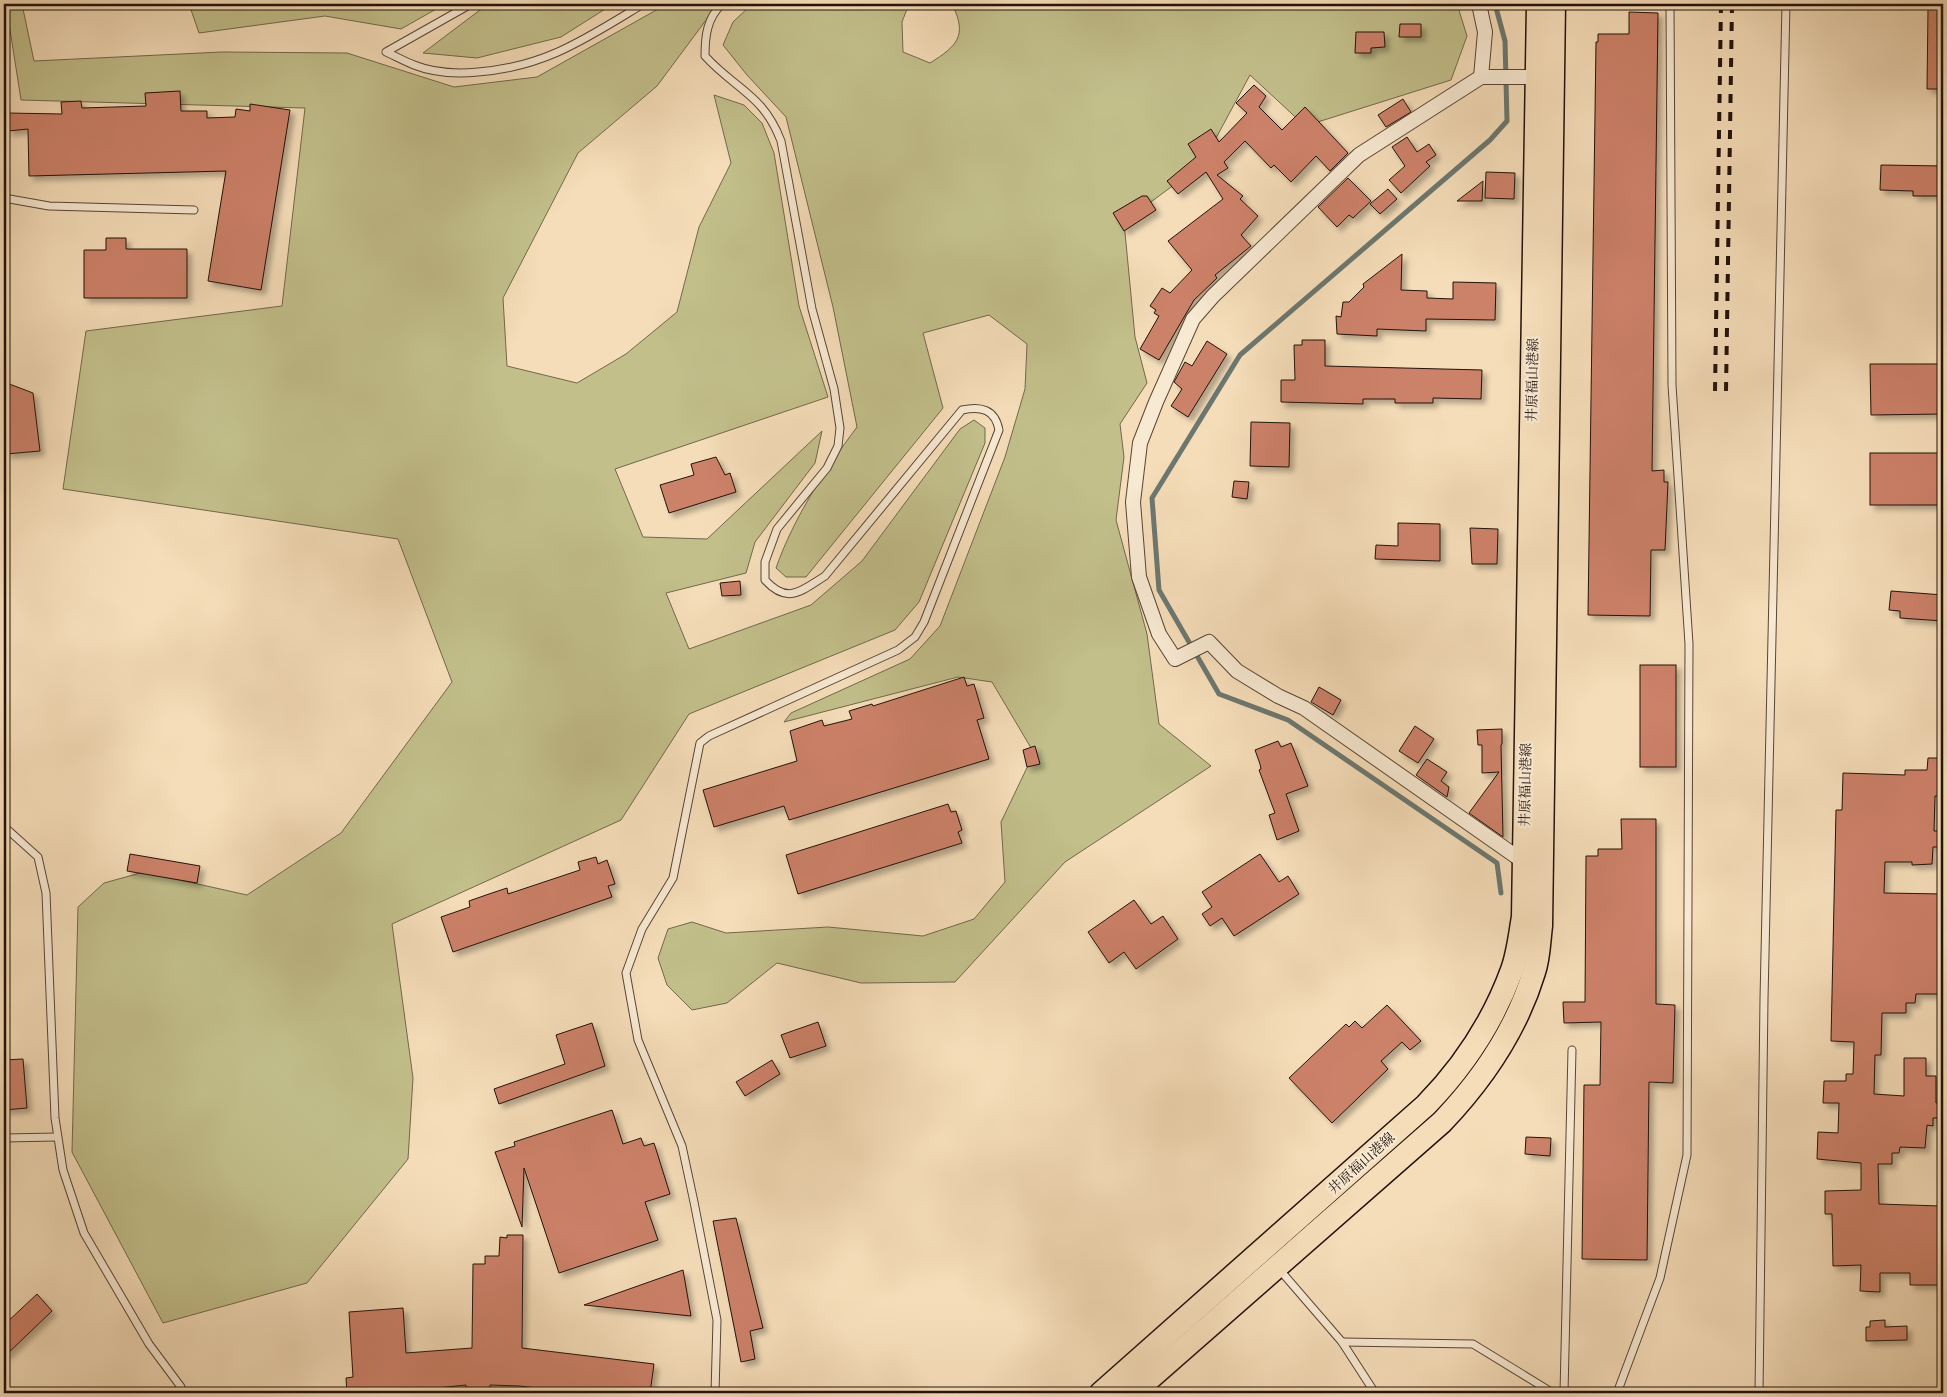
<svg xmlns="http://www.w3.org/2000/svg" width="1947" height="1397" viewBox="0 0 1947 1397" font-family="Alegreya,'Noto Serif JP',serif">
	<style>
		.green { fill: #c2bf8b; stroke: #72684b }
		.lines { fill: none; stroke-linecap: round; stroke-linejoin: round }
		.stream { stroke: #6c7770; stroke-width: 5 }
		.building { fill: #cc8169; stroke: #23120b; filter: url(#shadow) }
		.service-casing { stroke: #584536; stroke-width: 9 }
		.minor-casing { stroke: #584536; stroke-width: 16 }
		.primary-casing { stroke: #23120b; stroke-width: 25 }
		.service { stroke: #f8e9d2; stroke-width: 7 }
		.minor { stroke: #f8e9d2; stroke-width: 14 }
		.primary { stroke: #f5ddb9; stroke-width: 22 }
		.rail { stroke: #23120b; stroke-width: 4; stroke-dasharray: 9 9; stroke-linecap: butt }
		.labels { text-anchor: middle; stroke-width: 4.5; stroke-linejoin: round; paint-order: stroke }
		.street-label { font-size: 14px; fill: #23120b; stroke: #f8e9d2 }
	</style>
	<defs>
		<filter id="shadow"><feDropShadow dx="4.5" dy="4.5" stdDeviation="2.5" flood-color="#0004"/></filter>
	</defs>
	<rect width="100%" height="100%" fill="#f5ddb9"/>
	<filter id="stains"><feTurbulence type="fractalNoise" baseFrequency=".004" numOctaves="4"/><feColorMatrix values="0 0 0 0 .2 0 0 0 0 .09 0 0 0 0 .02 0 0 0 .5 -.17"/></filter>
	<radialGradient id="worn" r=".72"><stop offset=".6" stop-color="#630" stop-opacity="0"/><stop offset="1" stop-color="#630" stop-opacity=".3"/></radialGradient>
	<g class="green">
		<polygon points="6,4 22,4 34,61 222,52 347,53 454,87 537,77 667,4 718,4 657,86 578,153 503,298 507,366 577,383 626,354 677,312 699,227 731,163 714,95 744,105 762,123 774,153 799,306 828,397 615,469 643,537 707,539 822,431 815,463 755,542 746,573 666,593 689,649 811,605 862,561 960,429 974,420 985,428 985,443 919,602 895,630 689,714 621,820 392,924 413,1078 408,1159 307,1283 163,1323 72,1152 78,907 104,883 144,872 247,895 341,833 452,682 398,539 63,489 86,331 282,306 305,108 21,100"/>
		<polygon points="189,4 445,4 401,29 325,16 199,33"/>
		<polygon points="488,4 613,4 561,37 477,58 423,53"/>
		<path d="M 752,4 L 909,4 L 902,22 L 903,52 L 930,63 C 957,46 968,36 952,4 L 1457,4 L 1467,36 L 1451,80 L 1305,126 L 1250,75 L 1202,164 L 1124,222 L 1135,337 L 1147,383 L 1120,424 L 1124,457 L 1116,520 L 1147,634 L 1159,724 L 1211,766 L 1065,862 L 955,982 L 861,983 L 777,963 L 727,1003 L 692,1010 L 667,985 L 658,958 L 668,929 L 692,922 L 726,933 L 828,927 L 923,936 L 974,919 L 1005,882 L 1001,822 L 1034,753 L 992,682 L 958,677 L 784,722 L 791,713 L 910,659 L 940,626 L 1005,457 L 1025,389 L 1027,344 L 989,315 L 923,333 L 943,408 L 806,577 L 786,577 L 776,568 C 794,517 825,470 857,427 L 833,307 L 786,117 L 747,75 L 723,45 L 733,22 Z"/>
	</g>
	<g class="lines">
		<polyline class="stream" points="1495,4 1505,41 1507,121 1490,140 1240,355 1152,498 1159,590 1219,694 1288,720 1497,863 1501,893"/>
	</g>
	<g class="building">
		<polygon points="1928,9 1943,9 1943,89 1927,89"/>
		<polygon points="1629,12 1658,13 1652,471 1664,470 1664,482 1668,482 1665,550 1651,550 1650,616 1588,615 1596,42 1598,42 1598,34 1629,34"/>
		<polygon points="1400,24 1421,24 1421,37 1399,37"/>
		<polygon points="1356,32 1384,32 1385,47 1371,48 1371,53 1355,53"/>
		<polygon points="1254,85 1266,96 1259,107 1282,130 1305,107 1348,153 1330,171 1316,156 1291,182 1274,165 1271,168 1245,141 1224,162 1228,168 1217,175 1243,196 1240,199 1258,216 1241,235 1251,246 1215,275 1217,278 1194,300 1159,360 1140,349 1159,316 1154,313 1156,310 1150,306 1162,288 1170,293 1192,270 1168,241 1223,199 1206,172 1178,194 1167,181 1196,157 1188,144 1211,129 1219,142 1247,113 1236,103"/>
		<polygon points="180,91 181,111 207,111 207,118 235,117 236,109 250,111 250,104 290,110 261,290 208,281 226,171 29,176 28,129 8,131 7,113 62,114 61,102 81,101 82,108 146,106 145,93"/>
		<polygon points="1403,99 1411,112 1386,127 1378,115"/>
		<polygon points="1407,137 1417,152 1429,144 1436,155 1426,162 1430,166 1401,193 1389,180 1405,166 1392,147"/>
		<polygon points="1881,165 1943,166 1943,196 1913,196 1913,191 1880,190"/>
		<polygon points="1486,172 1515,173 1514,199 1485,198"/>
		<polygon points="1348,178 1371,201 1353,218 1349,215 1337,227 1318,207"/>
		<polygon points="1483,181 1482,201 1457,201"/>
		<polygon points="1388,189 1397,199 1380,214 1370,204"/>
		<polygon points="1142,196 1147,196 1156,210 1124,231 1113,213"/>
		<polygon points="106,238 126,238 126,249 187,249 187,298 84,298 84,250 106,250"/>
		<polygon points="1402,254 1401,290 1427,291 1427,298 1453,299 1453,282 1496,283 1495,320 1426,319 1426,331 1377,329 1377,336 1337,334 1336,316 1341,317 1343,302 1349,302 1364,287 1363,284"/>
		<polygon points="1302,340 1325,340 1325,366 1482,370 1481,399 1433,398 1433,403 1395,403 1395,399 1363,399 1363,404 1281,402 1281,380 1295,380 1294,345 1302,345"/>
		<polygon points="1207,341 1227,354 1188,417 1171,406 1182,389 1174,382 1185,362 1192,366"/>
		<polygon points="1870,364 1943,364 1943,414 1871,415"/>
		<polygon points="4,382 33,393 40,451 6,454 6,444 4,444"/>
		<polygon points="1251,422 1290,423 1289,467 1250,466"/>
		<rect x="1870" y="453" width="73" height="52"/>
		<polygon points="716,457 725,475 730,473 736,492 669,513 660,485 694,475 691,464"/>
		<polygon points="1234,481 1249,482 1247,499 1232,497"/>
		<polygon points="1398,523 1440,524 1440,561 1375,559 1376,545 1398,546"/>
		<polygon points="1470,528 1498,529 1497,564 1472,564"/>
		<polygon points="740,581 741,595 722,596 720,583"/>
		<polygon points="1891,591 1943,595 1943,621 1900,618 1900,611 1889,610"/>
		<rect x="1640" y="665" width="36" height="102"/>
		<polygon points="964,677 967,686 974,684 984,718 977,720 989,759 789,820 784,806 714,827 703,790 797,761 790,731 822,720 824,726 852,719 849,711 872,704 873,706"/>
		<polygon points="1319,687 1341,700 1333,715 1311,702"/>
		<polygon points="1415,726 1434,739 1418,763 1399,751"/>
		<polygon points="1502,729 1502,744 1501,745 1503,837 1469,813 1499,772 1482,773 1482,745 1478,745 1477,730"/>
		<polygon points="1278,741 1281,747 1291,743 1308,786 1286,794 1299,831 1277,840 1269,815 1275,813 1259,770 1261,769 1260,764 1255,750"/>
		<polygon points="1035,746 1040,764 1027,767 1023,750"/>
		<polygon points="1928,758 1943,758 1943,796 1935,796 1934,831 1943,831 1943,847 1933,847 1932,864 1912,865 1912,862 1885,862 1884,893 1943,894 1943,994 1916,994 1915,1003 1906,1003 1906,1013 1882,1013 1881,1055 1875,1055 1874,1094 1904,1096 1904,1058 1926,1058 1926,1076 1936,1076 1936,1103 1943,1103 1943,1118 1933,1118 1933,1126 1927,1125 1925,1148 1900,1147 1899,1153 1892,1153 1892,1164 1878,1164 1879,1204 1940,1206 1938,1249 1943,1249 1943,1285 1910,1285 1910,1273 1880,1273 1880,1292 1860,1291 1861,1265 1833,1266 1832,1214 1825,1214 1825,1191 1861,1190 1861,1163 1817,1159 1818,1132 1838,1133 1839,1103 1823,1103 1824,1081 1846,1081 1846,1074 1853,1074 1854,1042 1831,1041 1836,810 1842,810 1843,773 1905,775 1905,770 1927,770"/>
		<polygon points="1427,759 1447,772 1441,781 1449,787 1447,797 1416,775"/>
		<polygon points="948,804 951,812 956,811 962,830 958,832 962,843 798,894 786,855"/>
		<polygon points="1621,819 1656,819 1656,1004 1675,1005 1673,1083 1649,1082 1647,1260 1582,1259 1584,1085 1600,1085 1601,1022 1564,1023 1563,1002 1585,1002 1586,856 1598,856 1598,849 1622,849"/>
		<polygon points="130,854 200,866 197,883 127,871"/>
		<polygon points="1260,854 1279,882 1288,876 1299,894 1234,936 1222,918 1210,926 1202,914 1212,907 1202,892"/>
		<polygon points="596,857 598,864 607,860 615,884 608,886 612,897 453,952 441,917 470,907 469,901 489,894 507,888 508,894 580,870 578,862"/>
		<polygon points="1134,900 1151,924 1163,916 1178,939 1136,969 1124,952 1109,963 1088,932"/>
		<polygon points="1387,1005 1421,1041 1410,1050 1402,1042 1381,1061 1388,1069 1332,1123 1289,1078 1346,1024 1349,1027 1355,1021 1362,1028"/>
		<polygon points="818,1022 826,1046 790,1058 781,1035"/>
		<polygon points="592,1023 605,1066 499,1104 494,1089 565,1064 556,1035"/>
		<polygon points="23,1059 27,1108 4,1110 4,1060"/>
		<polygon points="772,1060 780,1074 745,1096 736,1082"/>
		<polygon points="612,1110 623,1144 641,1138 644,1146 654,1143 670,1194 645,1202 658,1240 559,1273 524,1168 522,1227 495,1152 515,1146 514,1142"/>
		<polygon points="1526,1137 1551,1138 1550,1156 1525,1154"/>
		<polygon points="736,1218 763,1328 750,1331 755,1359 741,1362 713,1221"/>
		<polygon points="507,1235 523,1235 522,1348 654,1364 650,1393 583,1393 519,1386 490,1385 490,1393 466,1393 466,1385 409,1391 409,1393 347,1393 346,1378 353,1377 349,1312 403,1308 406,1353 472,1348 473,1264 485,1264 485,1256 499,1256 500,1237 507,1238"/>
		<polygon points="683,1270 691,1316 584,1305"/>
		<polygon points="37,1294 52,1311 4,1357 4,1325"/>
		<polygon points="1885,1320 1885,1327 1907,1326 1907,1340 1866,1341 1866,1327 1870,1327 1870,1321"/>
	</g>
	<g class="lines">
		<g class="service-casing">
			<g id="service">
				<path d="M 471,4 L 386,52 C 395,56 404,61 414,65 C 434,73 457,74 478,72 C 545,67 587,38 643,4"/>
				<polyline points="4,198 49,206 194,210"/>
				<polyline points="4,829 8,830 38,857 46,893 55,1118 63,1170 84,1233 149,1344 181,1387 182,1393"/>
				<polyline points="4,1138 57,1137"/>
				<polyline points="1279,1269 1342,1342 1375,1393"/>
				<polyline points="1342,1342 1473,1344 1553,1393"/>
				<path d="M 715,1393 L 717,1320 L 694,1202 L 682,1146 L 638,1040 L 626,973 L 642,929 L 673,878 L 700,743 L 709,736 L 898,650 L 915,637 L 924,622 L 999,430 C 995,409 981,406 962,410 L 825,576 C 801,591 788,605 765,580 L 765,562 L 777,529 L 827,468 L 838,446 L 840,428 L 834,389 L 812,309 L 781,141 C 763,94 736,90 705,56 C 705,36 707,18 722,4"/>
				<polyline points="1564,1393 1572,1050"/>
				<polyline points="1617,1393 1660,1278 1687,1155 1689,644 1672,385 1670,4"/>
				<polyline points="1759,1393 1764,999 1786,4"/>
			</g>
		</g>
		<g class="minor-casing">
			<g id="minor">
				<polyline points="1479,4 1485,32 1481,77"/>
				<polyline points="1524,862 1304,708 1278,696 1237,671 1209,642 1175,659 1159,634 1139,577 1133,502 1140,443 1156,402 1193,319 1213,296 1359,155 1481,77 1537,77"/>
			</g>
		</g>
		<g class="primary-casing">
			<g id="primary">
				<path d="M 1101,1393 L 1426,1105 C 1464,1066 1493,1022 1512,970 C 1518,954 1520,934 1523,917 L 1538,4"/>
				<path d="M 1133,1393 L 1442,1122 C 1482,1080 1517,1028 1534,972 C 1539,958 1539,941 1541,926 L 1554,4"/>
			</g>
		</g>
		<use href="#service" class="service"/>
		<use href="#minor" class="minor"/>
		<use href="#primary" class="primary"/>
		<g class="rail">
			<polyline points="1715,391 1721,4"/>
			<polyline points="1726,391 1732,4"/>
		</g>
	</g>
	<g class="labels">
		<g class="street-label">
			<text transform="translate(1532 380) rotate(-89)" y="5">井原福山港線</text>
			<text transform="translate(1525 785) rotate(-89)" y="5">井原福山港線</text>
			<text transform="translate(1361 1163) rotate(-42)" y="5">井原福山港線</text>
		</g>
	</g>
	<rect width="1947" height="1397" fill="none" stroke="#f5ddb9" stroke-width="20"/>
	<rect x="5" y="5" width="1937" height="1387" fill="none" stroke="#23120b" stroke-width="2.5"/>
	<rect x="10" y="10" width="1927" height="1377" fill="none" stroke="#23120b"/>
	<rect width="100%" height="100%" filter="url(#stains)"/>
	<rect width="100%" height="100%" fill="url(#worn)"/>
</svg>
